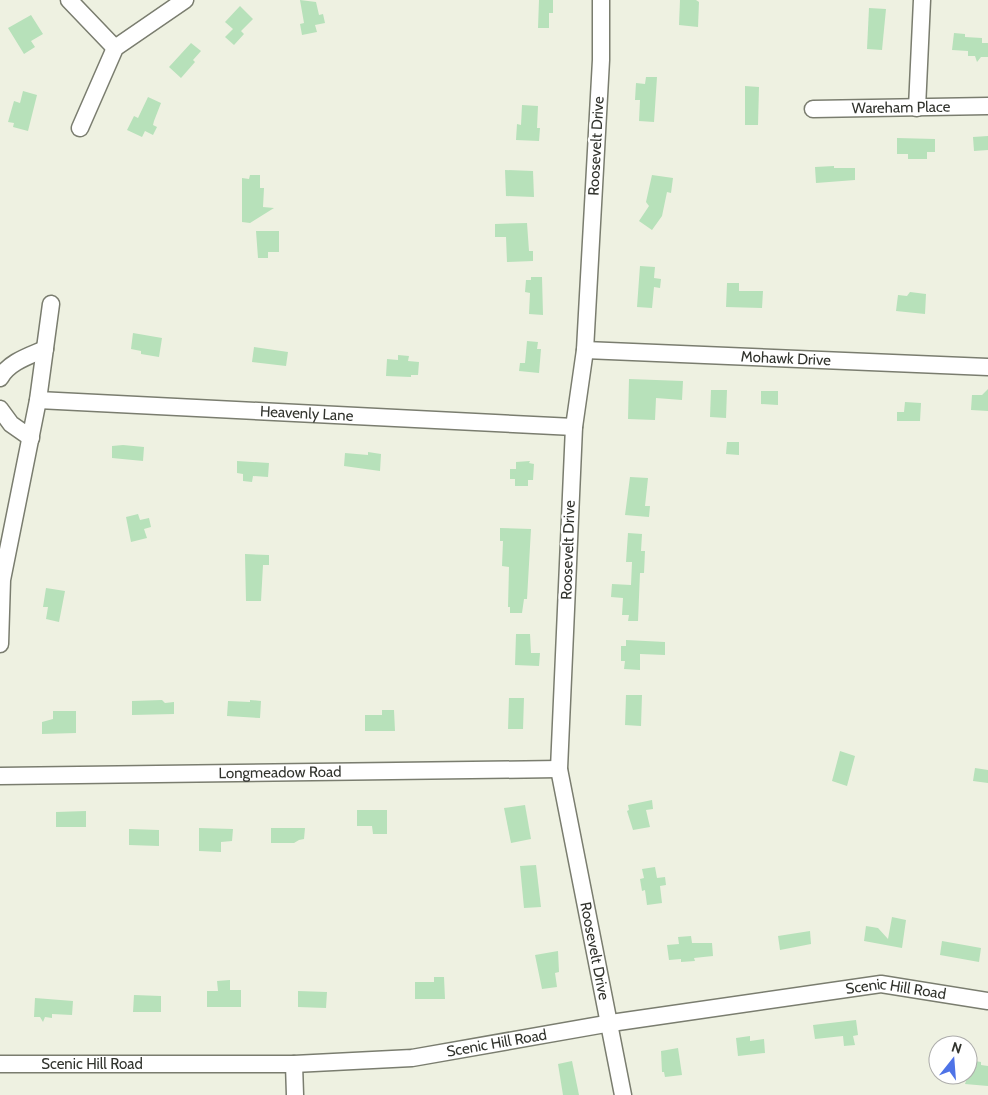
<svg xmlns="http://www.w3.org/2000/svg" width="988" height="1095" viewBox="0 0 988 1095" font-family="Cabin,sans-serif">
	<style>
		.building { fill: #b7e1ba }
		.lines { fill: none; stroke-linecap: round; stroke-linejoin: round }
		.minor-casing { stroke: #7a7d6f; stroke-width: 19 }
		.minor { stroke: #fff; stroke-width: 16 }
		.labels { text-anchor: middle; stroke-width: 4.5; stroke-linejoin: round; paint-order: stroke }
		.street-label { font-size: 15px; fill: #31332d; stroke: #fff }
	</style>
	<rect width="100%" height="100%" fill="#eef1e1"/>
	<g class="building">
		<polygon points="300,0 316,2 319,15 323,14 325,23 315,25 317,32 302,35 300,24 304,23"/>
		<polygon points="539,0 553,0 553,13 549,13 549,28 538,28"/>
		<polygon points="680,0 696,0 699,2 698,27 679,25"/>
		<polygon points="240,6 253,19 241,31 244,34 234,45 225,37 233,29 225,22"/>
		<polygon points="869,8 886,9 882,50 867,49"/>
		<polygon points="31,15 43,34 31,41 35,47 24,54 8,28"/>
		<polygon points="954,33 965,34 965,37 982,38 982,43 988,43 988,57 981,57 977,62 975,56 968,56 968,51 952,50"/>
		<polygon points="191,43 201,51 193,60 195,62 181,78 169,67"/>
		<polygon points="646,77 657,77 654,122 639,121 640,100 635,100 636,83 645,84"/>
		<polygon points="745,86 759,87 758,125 745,125"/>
		<polygon points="23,91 37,95 28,131 13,127 14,123 8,122 14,101 20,103"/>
		<polygon points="148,97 161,103 154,121 153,125 157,127 153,135 145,131 142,137 127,130 134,116 138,118"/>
		<polygon points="522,105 538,106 537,128 540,128 539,141 516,140 517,124 521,125"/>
		<polygon points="988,136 988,150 974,151 973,137"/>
		<polygon points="897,138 935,139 935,152 927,152 927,159 908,159 908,154 897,154"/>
		<polygon points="834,166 834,168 855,168 855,180 816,183 815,167"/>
		<polygon points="505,170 533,171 534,197 506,196"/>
		<polygon points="250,175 260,175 260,188 264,188 263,207 274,208 250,223 242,222 242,178 249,179"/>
		<polygon points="652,175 673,178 671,193 667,192 662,216 652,230 639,221 649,206 646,202"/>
		<polygon points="527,223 529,251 533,251 533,261 507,262 506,237 495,237 495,224"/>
		<polygon points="256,231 279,231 279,252 268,252 268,258 258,258"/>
		<polygon points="640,266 655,267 654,278 661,279 660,288 654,287 652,308 637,307"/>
		<polygon points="531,277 542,277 543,315 529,314 530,293 525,292 526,280 531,280"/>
		<polygon points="727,283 739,283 739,291 763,291 762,308 726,307"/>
		<polygon points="910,292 926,294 925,314 896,311 898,295 907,296"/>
		<polygon points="133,333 162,338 159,357 141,354 141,351 131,349"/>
		<polygon points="527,341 538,342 537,349 541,349 539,373 519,371 520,363 525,363"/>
		<polygon points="254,347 288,352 286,366 252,362"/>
		<polygon points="398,355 409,356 408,361 419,362 418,375 411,375 411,377 386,376 387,359 398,360"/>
		<polygon points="629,379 683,381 682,400 656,398 655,420 628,419"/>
		<polygon points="988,389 988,411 971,410 972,395 982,395"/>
		<polygon points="711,390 727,390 726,418 710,417"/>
		<polygon points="761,391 778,391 778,405 761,404"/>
		<polygon points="905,402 921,403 920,421 897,421 897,412 904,412"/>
		<polygon points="727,442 739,442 739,455 726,454"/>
		<polygon points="123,445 144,447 143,461 112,458 112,446"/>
		<polygon points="368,452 381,454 380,471 344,466 345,453 368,455"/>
		<polygon points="237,461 269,463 268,477 253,476 252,482 243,481 243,474 237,473"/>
		<polygon points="530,461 529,463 534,464 533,480 528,480 528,486 515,486 515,479 510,479 510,469 516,469 516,462"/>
		<polygon points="630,477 648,478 645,506 650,506 649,517 625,515"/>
		<polygon points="138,514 140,520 149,518 151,527 144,529 147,538 131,542 126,517"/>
		<polygon points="500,528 531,529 527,599 524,599 522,613 510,613 510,607 508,607 509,567 502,566 503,541 500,541"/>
		<polygon points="628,533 642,534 641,551 645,551 644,573 640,573 638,621 628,621 629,615 622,615 623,598 611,597 612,584 631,585 632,562 626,562"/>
		<polygon points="245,554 269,555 269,565 263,565 261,601 246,601"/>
		<polygon points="46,588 65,591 59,622 46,619 48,607 43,607"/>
		<polygon points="516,634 530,634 531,653 540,653 539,666 515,665"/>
		<polygon points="626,640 665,642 665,655 640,654 640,670 624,669 625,661 621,661 621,646 626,646"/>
		<polygon points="626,695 642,695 641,726 625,725"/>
		<polygon points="509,698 524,698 523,729 508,729"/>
		<polygon points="162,700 165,703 174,702 174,714 132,715 132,701"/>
		<polygon points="250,700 261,701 260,718 227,716 228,701 250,702"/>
		<polygon points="382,710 394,710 395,731 365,731 365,715 382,715"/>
		<polygon points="53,711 76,711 76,733 42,734 42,722 53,719"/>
		<polygon points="840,751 855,756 847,786 832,781"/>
		<polygon points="975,768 988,770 988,783 973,781"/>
		<polygon points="652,800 653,809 646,810 650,827 633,830 627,811 629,810 628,805"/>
		<polygon points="525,805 531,839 511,843 504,808"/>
		<polygon points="357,810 387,810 387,834 373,834 372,826 357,826"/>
		<polygon points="86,811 86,827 56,827 56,812"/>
		<polygon points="199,828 233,829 232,841 221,842 221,852 199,851"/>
		<polygon points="271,828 305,828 304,839 299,840 294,843 271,843"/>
		<polygon points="129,829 159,830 159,846 129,845"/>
		<polygon points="536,865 541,907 524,908 520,866"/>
		<polygon points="655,867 657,878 665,877 666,885 660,886 662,903 647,905 645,890 642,891 640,879 644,878 642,869"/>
		<polygon points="892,917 906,920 902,948 864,941 866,926 878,928 888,939"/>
		<polygon points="810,931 811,944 780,950 778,936"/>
		<polygon points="691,936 692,943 712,943 713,956 694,958 695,961 681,962 681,959 669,960 667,945 679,944 678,937"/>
		<polygon points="942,941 981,948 979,962 940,955"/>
		<polygon points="558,951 559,972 555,973 557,987 542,989 535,955"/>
		<polygon points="434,977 444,977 445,999 415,999 415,982 434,982"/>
		<polygon points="230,980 230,990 241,990 241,1007 207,1007 207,991 218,991 217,981"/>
		<polygon points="298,991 327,992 326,1008 298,1007"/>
		<polygon points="134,995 161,996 161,1012 133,1012"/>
		<polygon points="35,998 73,1001 72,1015 52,1014 52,1018 45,1017 43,1022 40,1017 34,1017"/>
		<polygon points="856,1020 858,1035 853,1036 855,1045 844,1046 843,1036 815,1039 813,1025"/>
		<polygon points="750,1036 750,1041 764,1039 765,1053 738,1056 736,1038"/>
		<polygon points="678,1048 682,1075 665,1077 664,1072 662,1072 661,1051"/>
		<polygon points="968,1060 981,1062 981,1065 988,1066 988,1086 965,1084 968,1075"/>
		<polygon points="572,1061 579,1095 563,1095 558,1064"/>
	</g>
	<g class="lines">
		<g class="minor-casing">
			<g id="minor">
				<polyline points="69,0 115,48"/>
				<path id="s1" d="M 601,0 L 601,60 L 585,350 L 574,427 L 559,769 L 623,1095"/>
				<polyline points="917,108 922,0"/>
				<path id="s2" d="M 813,109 L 988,106"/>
				<polyline points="80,128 115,48 185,0"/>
				<path id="s3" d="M 585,350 L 988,367"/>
				<path d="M 0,378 C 9,362 29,356 45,349"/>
				<path id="s4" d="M 38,400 L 574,427"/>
				<polyline points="0,409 11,424 31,438"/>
				<polyline points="0,644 2,580 38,400 51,304"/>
				<path id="s5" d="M 0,776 L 559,769"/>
				<path id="s6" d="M 0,1064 L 294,1064 L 412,1058 L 611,1023 L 881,984 L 988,1001"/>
				<polyline points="294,1064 295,1095"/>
			</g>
		</g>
		<use href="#minor" class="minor"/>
	</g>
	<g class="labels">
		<g class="street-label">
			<text dy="5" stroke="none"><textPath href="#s2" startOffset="88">Wareham Place</textPath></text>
			<text transform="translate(596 146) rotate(-87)" y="5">Roosevelt Drive</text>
			<text dy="5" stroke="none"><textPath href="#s3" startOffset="201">Mohawk Drive</textPath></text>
			<text dy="5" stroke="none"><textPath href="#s4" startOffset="269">Heavenly Lane</textPath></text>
			<text transform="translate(568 550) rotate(-88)" y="5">Roosevelt Drive</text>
			<text dy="5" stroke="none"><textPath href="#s5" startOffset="280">Longmeadow Road</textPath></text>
			<text dy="5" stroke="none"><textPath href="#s1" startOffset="956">Roosevelt Drive</textPath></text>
			<text dy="5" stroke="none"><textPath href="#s6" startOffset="902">Scenic Hill Road</textPath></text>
			<text dy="5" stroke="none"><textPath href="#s6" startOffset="498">Scenic Hill Road</textPath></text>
			<text dy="5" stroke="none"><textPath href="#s6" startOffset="92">Scenic Hill Road</textPath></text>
		</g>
	</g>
	<g transform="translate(953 1060) rotate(17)"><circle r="24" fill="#ffffff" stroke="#adadab"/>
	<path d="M0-4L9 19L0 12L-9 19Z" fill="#4e73e7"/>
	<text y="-8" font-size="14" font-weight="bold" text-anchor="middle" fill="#31332d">N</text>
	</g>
</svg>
